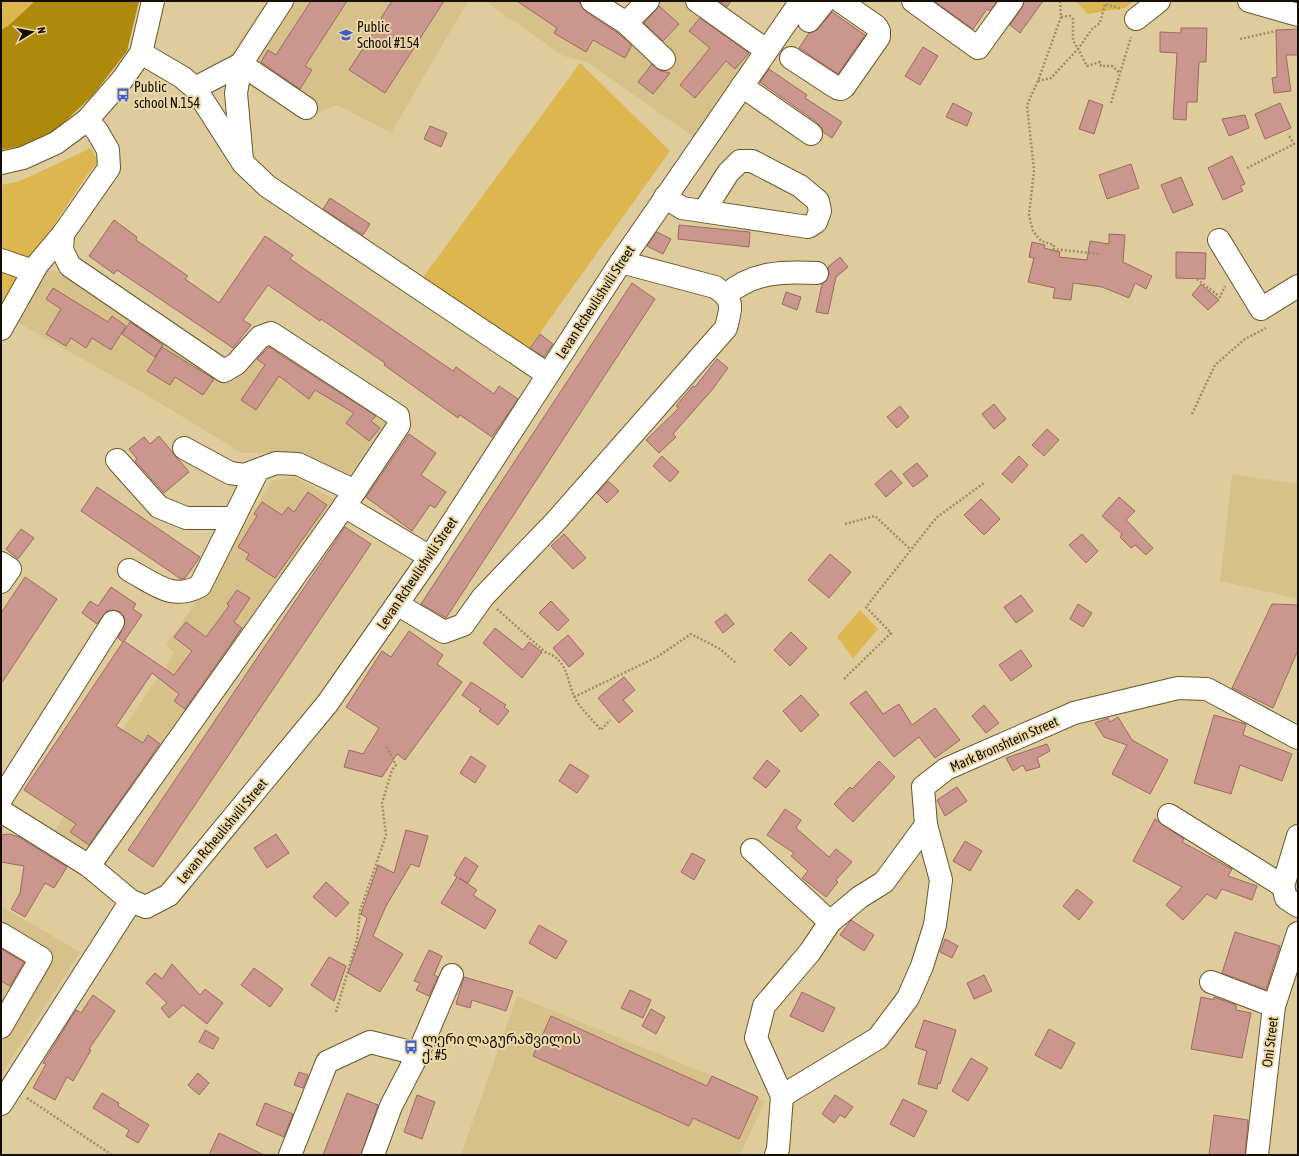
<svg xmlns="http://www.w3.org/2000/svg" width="1299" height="1156" viewBox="0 0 1299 1156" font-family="'Asap Condensed','Noto Sans Georgian',sans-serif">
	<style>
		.built { fill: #d7c18b }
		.green { fill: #ddb64f }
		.forest { fill: #af890b }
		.building { fill: #cb968e; stroke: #9c6a63 }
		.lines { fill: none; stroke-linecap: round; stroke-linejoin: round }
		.minor-casing { stroke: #68572b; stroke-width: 24 }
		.path { stroke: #9e8f6a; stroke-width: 2.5; stroke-dasharray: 2 2; stroke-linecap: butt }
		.minor { stroke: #fff; stroke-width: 22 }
		.labels { text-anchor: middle; stroke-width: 4; stroke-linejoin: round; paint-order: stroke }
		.poi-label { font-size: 14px; fill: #140d00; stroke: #ecd9a9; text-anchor: start }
		.street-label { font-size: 14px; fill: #140d00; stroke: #ecd9a9 }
	</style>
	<rect width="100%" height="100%" fill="#dfcc9c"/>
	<g class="built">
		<polygon points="267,1 468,1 391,133 337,105 303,119 222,68"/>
		<polygon points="485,1 585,1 627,27 657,1 694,1 759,50 695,138 587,62 563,56"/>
		<polygon points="46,271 66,272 223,378 265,342 388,418 346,480 298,452 242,453 145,394 15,321"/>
		<polygon points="1232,474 1298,484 1298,599 1220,581"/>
		<polygon points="295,477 337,501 93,853 55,830 174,653 166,645 215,575 272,481"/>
		<polygon points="1,906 80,952 1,1075"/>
		<polygon points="517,996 712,1076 765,1101 740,1155 461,1155"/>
	</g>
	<g class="green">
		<polygon points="1,1 35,1 8,26 1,30"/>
		<polygon points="1076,1 1134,1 1125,8 1088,14"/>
		<polygon points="580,63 670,151 524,355 421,280"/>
		<polygon points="91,148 98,162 87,175 18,279 1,310 1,185 20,181"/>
		<polygon points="860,610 878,629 853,658 837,637"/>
	</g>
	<polygon class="forest" points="35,1 139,1 127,51 93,95 54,132 23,146 1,150 1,30 8,26"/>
	<g class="building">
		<polygon points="311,1 347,1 305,66 312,70 300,89 261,62 268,50 276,55"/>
		<polygon points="392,1 444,1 385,93 349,70 382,19 381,18"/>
		<polygon points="517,1 576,1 580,3 585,11 618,33 632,45 625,58 593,40 586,52 554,33 557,28"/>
		<polygon points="719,1 731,1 727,7"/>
		<polygon points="934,1 997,1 990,11 987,9 973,29"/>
		<polygon points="1024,1 1043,1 1020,33 1010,25 1022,8"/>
		<polygon points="659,6 679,24 663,41 644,23"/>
		<polygon points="832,12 865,35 838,74 799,48 809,33 818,29"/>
		<polygon points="700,18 749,53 735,69 726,61 695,98 680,85 710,48 689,31"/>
		<polygon points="1181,28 1207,28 1206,62 1199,62 1197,102 1187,102 1186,120 1173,119 1177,53 1160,52 1160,32 1181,33"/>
		<polygon points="1298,29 1298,55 1286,55 1291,91 1274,93 1272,78 1277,77 1276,30"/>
		<polygon points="923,47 938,56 920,85 905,76"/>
		<polygon points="652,64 661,71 670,73 653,94 638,82"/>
		<polygon points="769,69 807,95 805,98 842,122 832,138 823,132 822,128 815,121 760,82"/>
		<polygon points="1089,100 1103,105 1094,134 1079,129"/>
		<polygon points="953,103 972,113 967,126 946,117"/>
		<polygon points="1280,103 1291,128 1265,139 1255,114"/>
		<polygon points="1245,115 1249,128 1229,136 1222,119"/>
		<polygon points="430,126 447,133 441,147 424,139"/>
		<polygon points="1232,156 1245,184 1240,186 1243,191 1223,200 1208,168"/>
		<polygon points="1131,164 1139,188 1107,199 1099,175"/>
		<polygon points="1181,177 1193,205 1173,213 1161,185"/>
		<polygon points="330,198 370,224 363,235 323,209"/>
		<polygon points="114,220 137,237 136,240 188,276 185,279 219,303 265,236 293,255 290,259 453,371 456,367 494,394 499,386 518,399 492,437 460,415 458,418 384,365 385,363 321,319 320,321 268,285 243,320 251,325 233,348 117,270 114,274 89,256"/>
		<polygon points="679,225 750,232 749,247 678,239"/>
		<polygon points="657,232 671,239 663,254 647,246"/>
		<polygon points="1109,234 1125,235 1123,262 1152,276 1146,289 1135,283 1129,298 1102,287 1073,283 1071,300 1053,298 1055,288 1028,282 1034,258 1029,257 1032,242 1045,245 1044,248 1060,252 1059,257 1087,260 1090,241 1109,244"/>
		<polygon points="1176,252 1206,253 1205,279 1176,278"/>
		<polygon points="840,257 848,267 836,277 828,314 816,312 822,284 827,280 829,274 828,267"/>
		<polygon points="632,283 655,299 446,618 421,604"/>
		<polygon points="1201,284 1219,300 1208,310 1192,295"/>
		<polygon points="53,288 108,322 112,316 126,326 111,350 92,338 86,348 71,338 66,346 46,334 61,309 46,299"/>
		<polygon points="786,292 801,297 797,310 782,304"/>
		<polygon points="130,322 163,345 155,357 122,334"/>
		<polygon points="540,334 553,344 544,357 530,348"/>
		<polygon points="162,347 214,379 203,395 175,377 170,385 147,371"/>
		<polygon points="269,347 376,416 371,421 380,428 369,441 346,423 354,413 315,390 309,399 279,376 256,410 241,400 265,365 257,359"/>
		<polygon points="717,359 728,368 712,390 673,434 676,437 659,453 646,440 679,408 676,406 693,386 695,387"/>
		<polygon points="994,404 1006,419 994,429 982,414"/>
		<polygon points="900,406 909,417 897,428 887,417"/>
		<polygon points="1047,429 1059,440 1044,456 1032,445"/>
		<polygon points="409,434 436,453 421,475 446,492 435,508 430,505 412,531 366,497"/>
		<polygon points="159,436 189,472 164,493 135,461 137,459 129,449 144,437 150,444"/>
		<polygon points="662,456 679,472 670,482 653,466"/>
		<polygon points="1019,456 1028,465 1012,483 1002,474"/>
		<polygon points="917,463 928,476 913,487 903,474"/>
		<polygon points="891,470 902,483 886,497 875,484"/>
		<polygon points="608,481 619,491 607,503 597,493"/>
		<polygon points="97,487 200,557 185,578 181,579 81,511"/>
		<polygon points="308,492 327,505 275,578 246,559 249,554 238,547 257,516 254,514 262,502 282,515 288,507 294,512"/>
		<polygon points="1119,497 1135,511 1126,520 1153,548 1146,555 1135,545 1131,548 1120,537 1122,534 1102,516"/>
		<polygon points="981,499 1000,519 984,535 964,515"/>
		<polygon points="345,527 371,544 153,867 128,850"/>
		<polygon points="21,529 34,538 18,559 6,549"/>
		<polygon points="564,534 586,558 573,569 551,546"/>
		<polygon points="1082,534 1098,551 1086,563 1069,545"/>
		<polygon points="830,554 851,572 829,598 808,580"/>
		<polygon points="25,577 57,599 1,684 1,613"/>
		<polygon points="111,587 136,604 133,609 142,615 124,641 174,675 192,651 174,637 186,622 206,637 229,606 227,604 237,590 250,598 234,622 242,628 185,709 174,701 179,694 152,673 116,726 143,743 148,735 160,744 89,845 70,832 76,824 24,790 123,642 118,638 125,623 124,617 120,612 114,610 107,611 97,624 82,613 90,601 98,606"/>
		<polygon points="1021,595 1033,611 1016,623 1004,607"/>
		<polygon points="551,601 569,620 558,631 539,613"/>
		<polygon points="1078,604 1092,613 1083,627 1070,619"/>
		<polygon points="1272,604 1298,605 1298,650 1273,708 1232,688"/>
		<polygon points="726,614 734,624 723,633 715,622"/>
		<polygon points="495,628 523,650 529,642 542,652 522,678 483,643"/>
		<polygon points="409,631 443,655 437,664 462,682 405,760 397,754 382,777 344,767 349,750 363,754 379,728 346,707 382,651 391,657"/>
		<polygon points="791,632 807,648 790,666 774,650"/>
		<polygon points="568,635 584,654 569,667 553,648"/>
		<polygon points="1021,650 1032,666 1011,681 999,665"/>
		<polygon points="624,677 635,690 623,700 633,711 619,723 598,698"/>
		<polygon points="471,682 506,705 504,707 509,711 498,725 479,711 481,709 462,695"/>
		<polygon points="866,691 883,714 899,704 912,725 935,708 960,740 935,758 919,737 894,757 850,703"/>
		<polygon points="801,695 819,715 801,732 783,711"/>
		<polygon points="984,705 999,723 986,733 972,716"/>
		<polygon points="1214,715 1246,724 1243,735 1292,754 1282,781 1240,765 1231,794 1194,783"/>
		<polygon points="1118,717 1132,740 1168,760 1150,794 1112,774 1127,745 1104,737 1095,723 1108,718 1110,722"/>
		<polygon points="1047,744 1050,751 1037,758 1040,767 1026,771 1023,765 1013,771 1006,758"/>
		<polygon points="471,756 486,766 475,783 460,773"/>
		<polygon points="767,760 780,771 766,788 753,778"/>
		<polygon points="879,761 895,777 853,822 834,804 850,787 852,789"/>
		<polygon points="570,764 589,776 577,793 559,781"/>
		<polygon points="957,787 967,801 945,816 937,800"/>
		<polygon points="785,809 801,820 796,828 829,857 836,849 852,862 836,880 838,882 826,897 802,878 808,871 791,856 794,853 767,835"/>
		<polygon points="1155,819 1184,839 1182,842 1232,869 1228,876 1257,886 1252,900 1222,889 1216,899 1207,894 1183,920 1166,905 1182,887 1133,861"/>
		<polygon points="406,830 428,836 419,867 411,864 386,906 373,936 403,954 380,992 348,973 367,918 361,914 378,865 394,873"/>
		<polygon points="10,834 19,837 67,867 54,888 45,883 25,917 11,909 20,893 24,866 1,862 1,835"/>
		<polygon points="276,834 289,853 267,868 254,848"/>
		<polygon points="965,841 982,851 970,871 953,861"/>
		<polygon points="692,853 705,860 694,880 681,872"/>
		<polygon points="465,857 478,866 468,883 459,878 477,890 473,895 496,910 485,929 441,903 457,877 454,875"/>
		<polygon points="326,882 349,903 336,917 313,897"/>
		<polygon points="1077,889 1093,902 1079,920 1063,906"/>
		<polygon points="851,920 874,935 864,951 840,935"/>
		<polygon points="539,925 567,941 556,959 529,943"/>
		<polygon points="1235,932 1280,946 1266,990 1222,973"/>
		<polygon points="945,939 958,946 952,958 940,952"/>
		<polygon points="1,949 24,962 10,986 1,981"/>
		<polygon points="429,950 442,956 434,975 438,977 429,996 416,990 420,983 414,981"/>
		<polygon points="329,957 346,966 334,1001 311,985"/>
		<polygon points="172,964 200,995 205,989 223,1003 207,1024 183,1005 169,1018 161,1008 167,1003 146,983 155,973 162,979"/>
		<polygon points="254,968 283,989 270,1007 241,985"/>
		<polygon points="984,975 992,991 974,999 967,983"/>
		<polygon points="464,977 513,991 506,1011 472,1000 470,1008 456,1004"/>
		<polygon points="630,990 651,1000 643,1018 621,1008"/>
		<polygon points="802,992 835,1008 823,1032 790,1016"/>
		<polygon points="93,995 115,1011 89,1049 91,1050 73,1081 67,1077 55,1100 33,1088 46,1064 43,1063 76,1010 81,1013"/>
		<polygon points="1201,997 1214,1000 1214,997 1236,1005 1236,1010 1251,1013 1242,1058 1191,1049"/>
		<polygon points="651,1009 665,1017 656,1034 642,1026"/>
		<polygon points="551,1016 707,1086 712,1076 758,1097 739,1139 693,1118 689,1126 533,1056"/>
		<polygon points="924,1020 956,1030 940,1084 938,1083 937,1089 918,1084 927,1051 915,1047"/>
		<polygon points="1049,1029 1075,1043 1061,1069 1035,1055"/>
		<polygon points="205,1030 219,1038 213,1049 199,1042"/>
		<polygon points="971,1058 988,1068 968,1101 952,1091"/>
		<polygon points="299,1072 308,1075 303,1088 294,1085"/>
		<polygon points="198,1073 209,1083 199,1095 188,1085"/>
		<polygon points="102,1093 119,1103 118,1106 149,1125 138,1143 126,1136 129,1130 93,1108"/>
		<polygon points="347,1093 378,1105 361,1155 323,1155"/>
		<polygon points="417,1095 435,1102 422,1139 404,1132"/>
		<polygon points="835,1095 853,1107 845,1118 840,1115 834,1123 822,1114"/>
		<polygon points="903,1099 927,1111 914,1137 890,1124"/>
		<polygon points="265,1103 293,1114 284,1137 256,1125"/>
		<polygon points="1214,1115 1248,1120 1245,1155 1209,1155"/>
		<polygon points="219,1133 264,1155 209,1155"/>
	</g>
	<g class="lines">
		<g class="minor-casing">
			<g id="minor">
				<polyline points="592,1 626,23 648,1"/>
				<polyline points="697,1 766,50"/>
				<polyline points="913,1 978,48 1012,1"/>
				<polyline points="1249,1 1298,15"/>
				<polyline points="1136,19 1159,1"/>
				<polyline points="809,21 825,1"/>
				<polyline points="626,23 664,59"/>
				<polyline points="141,53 182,77 195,88 243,163 267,186 547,374"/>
				<polyline points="791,58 837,88 841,89 844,87 879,37 879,31 876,26 840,1"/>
				<polyline points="742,86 811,134"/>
				<polyline points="195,88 241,64 282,1"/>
				<polyline points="87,120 97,131 108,150 109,168 63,234 62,250 70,266 224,371 236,364 260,337 271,333 398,416 399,425 355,491 89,866"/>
				<polyline points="242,160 236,93 241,64 306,108"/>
				<polyline points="1,163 23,158 56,143 87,120 122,80 141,53 153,1"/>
				<polyline points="665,197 682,208 808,227 816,222 820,211 818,201 800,186 752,161 740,161 728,173 704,211"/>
				<polyline points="1219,240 1261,309 1298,286"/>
				<polyline points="1,260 33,271"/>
				<path d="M 726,295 C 752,272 783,271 817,273"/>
				<polyline points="1,329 37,265 63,234"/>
				<polyline points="184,448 230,473 244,475 276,463 298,464 355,491"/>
				<polyline points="117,460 159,507 186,518 234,518"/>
				<polyline points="344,506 430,557"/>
				<polyline points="1,563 10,569 1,582"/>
				<path d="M 129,570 C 155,584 172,601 200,586 L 258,470"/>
				<path d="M 397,604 L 444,632 L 463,625 L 483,597 L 556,521 L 726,328 C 731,307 735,300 715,287 L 621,262"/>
				<polyline points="1,799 113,622"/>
				<polyline points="1,811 89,866 131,901 146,907 169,895 327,704 430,557 621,262 801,1"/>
				<polyline points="1169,815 1283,886"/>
				<polyline points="1298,836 1283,886 1286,898 1298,906"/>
				<polyline points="752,850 830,922"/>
				<polyline points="1,934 41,958 1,1027"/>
				<polyline points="1211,982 1274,1006"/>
				<polyline points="782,1096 878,1038 908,998 922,966 935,925 941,880 926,825 923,787 946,769 1074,713 1178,688 1207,689 1298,738"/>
				<polyline points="1,1104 131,901"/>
				<polyline points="290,1155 327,1062 370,1042 418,1054"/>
				<polyline points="373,1155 391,1106 418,1054 452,975"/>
				<polyline points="776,1155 778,1149 782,1096 756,1038 764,1006 810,952 830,922 860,897 884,882 926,825"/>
				<polyline points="1257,1155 1274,1006 1298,933"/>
			</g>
		</g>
		<g class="path">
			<polyline points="1060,1 1061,17 1038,81 1027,105 1034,170 1029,215 1033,231 1041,241 1054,245 1053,249 1100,254"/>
			<polyline points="1061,17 1070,16 1073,19 1073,40 1078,49 1092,29 1100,23 1105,4 1121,9"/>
			<polyline points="1240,39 1276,31"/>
			<polyline points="1038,81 1051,78 1078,49 1087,66 1100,62 1101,66 1112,66 1120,73"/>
			<polyline points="1111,103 1131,37"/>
			<polyline points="1247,168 1294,144 1288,134"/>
			<polyline points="1197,279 1220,297 1225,286"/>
			<polyline points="1192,414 1215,365 1245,339 1266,328"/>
			<polyline points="845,524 875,516 910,549"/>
			<path d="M 497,609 L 545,652 C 568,660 566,678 574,696 C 579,708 593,720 601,730 L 610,720"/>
			<polyline points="844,679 891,633 866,607 936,518 984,483"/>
			<polyline points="574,697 657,657 691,634 720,649 736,663"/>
			<polyline points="336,1012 357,940 360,911 386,835 382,803 392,770 396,765 387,747"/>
			<polyline points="27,1098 112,1155"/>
		</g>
		<use href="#minor" class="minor"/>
	</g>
	<defs>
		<g id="school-bare" transform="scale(1.08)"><path d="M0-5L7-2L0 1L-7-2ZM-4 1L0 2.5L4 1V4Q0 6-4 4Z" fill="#3e5dcf" stroke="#ecd9a9" stroke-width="2.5" paint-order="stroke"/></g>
		<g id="bus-bare" transform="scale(1.08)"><path d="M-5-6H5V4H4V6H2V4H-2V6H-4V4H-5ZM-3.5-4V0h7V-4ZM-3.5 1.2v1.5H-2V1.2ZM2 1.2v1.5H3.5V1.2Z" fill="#3e5dcf" stroke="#ecd9a9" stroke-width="2.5" paint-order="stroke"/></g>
	</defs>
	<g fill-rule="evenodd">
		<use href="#school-bare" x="346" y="35"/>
		<use href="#bus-bare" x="123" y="95"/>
		<use href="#bus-bare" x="411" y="1047"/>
	</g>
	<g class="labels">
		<g class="poi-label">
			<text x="357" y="32">Public<tspan x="357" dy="16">School #154</tspan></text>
			<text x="134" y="92">Public<tspan x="134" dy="16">school N.154</tspan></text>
			<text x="422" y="1044">ლერი ლაგურაშვილის<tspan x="422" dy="16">ქ. #5</tspan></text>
		</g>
		<g class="street-label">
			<text transform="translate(595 302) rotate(-57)" y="5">Levan Rcheulishvili Street</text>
			<text transform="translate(417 573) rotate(-56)" y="5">Levan Rcheulishvili Street</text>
			<text transform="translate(1004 744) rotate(-24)" y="5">Mark Bronshtein Street</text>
			<text transform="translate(222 831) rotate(-50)" y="5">Levan Rcheulishvili Street</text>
			<text transform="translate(1270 1042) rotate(-83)" y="5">Oni Street</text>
		</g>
	</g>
	<rect width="1299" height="1156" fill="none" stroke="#140d00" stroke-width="4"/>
	<g transform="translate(32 32) rotate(80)" stroke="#ecd9a9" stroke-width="3" paint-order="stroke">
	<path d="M0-3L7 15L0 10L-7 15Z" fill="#140d00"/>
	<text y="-6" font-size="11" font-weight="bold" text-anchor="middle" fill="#140d00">N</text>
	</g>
</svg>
